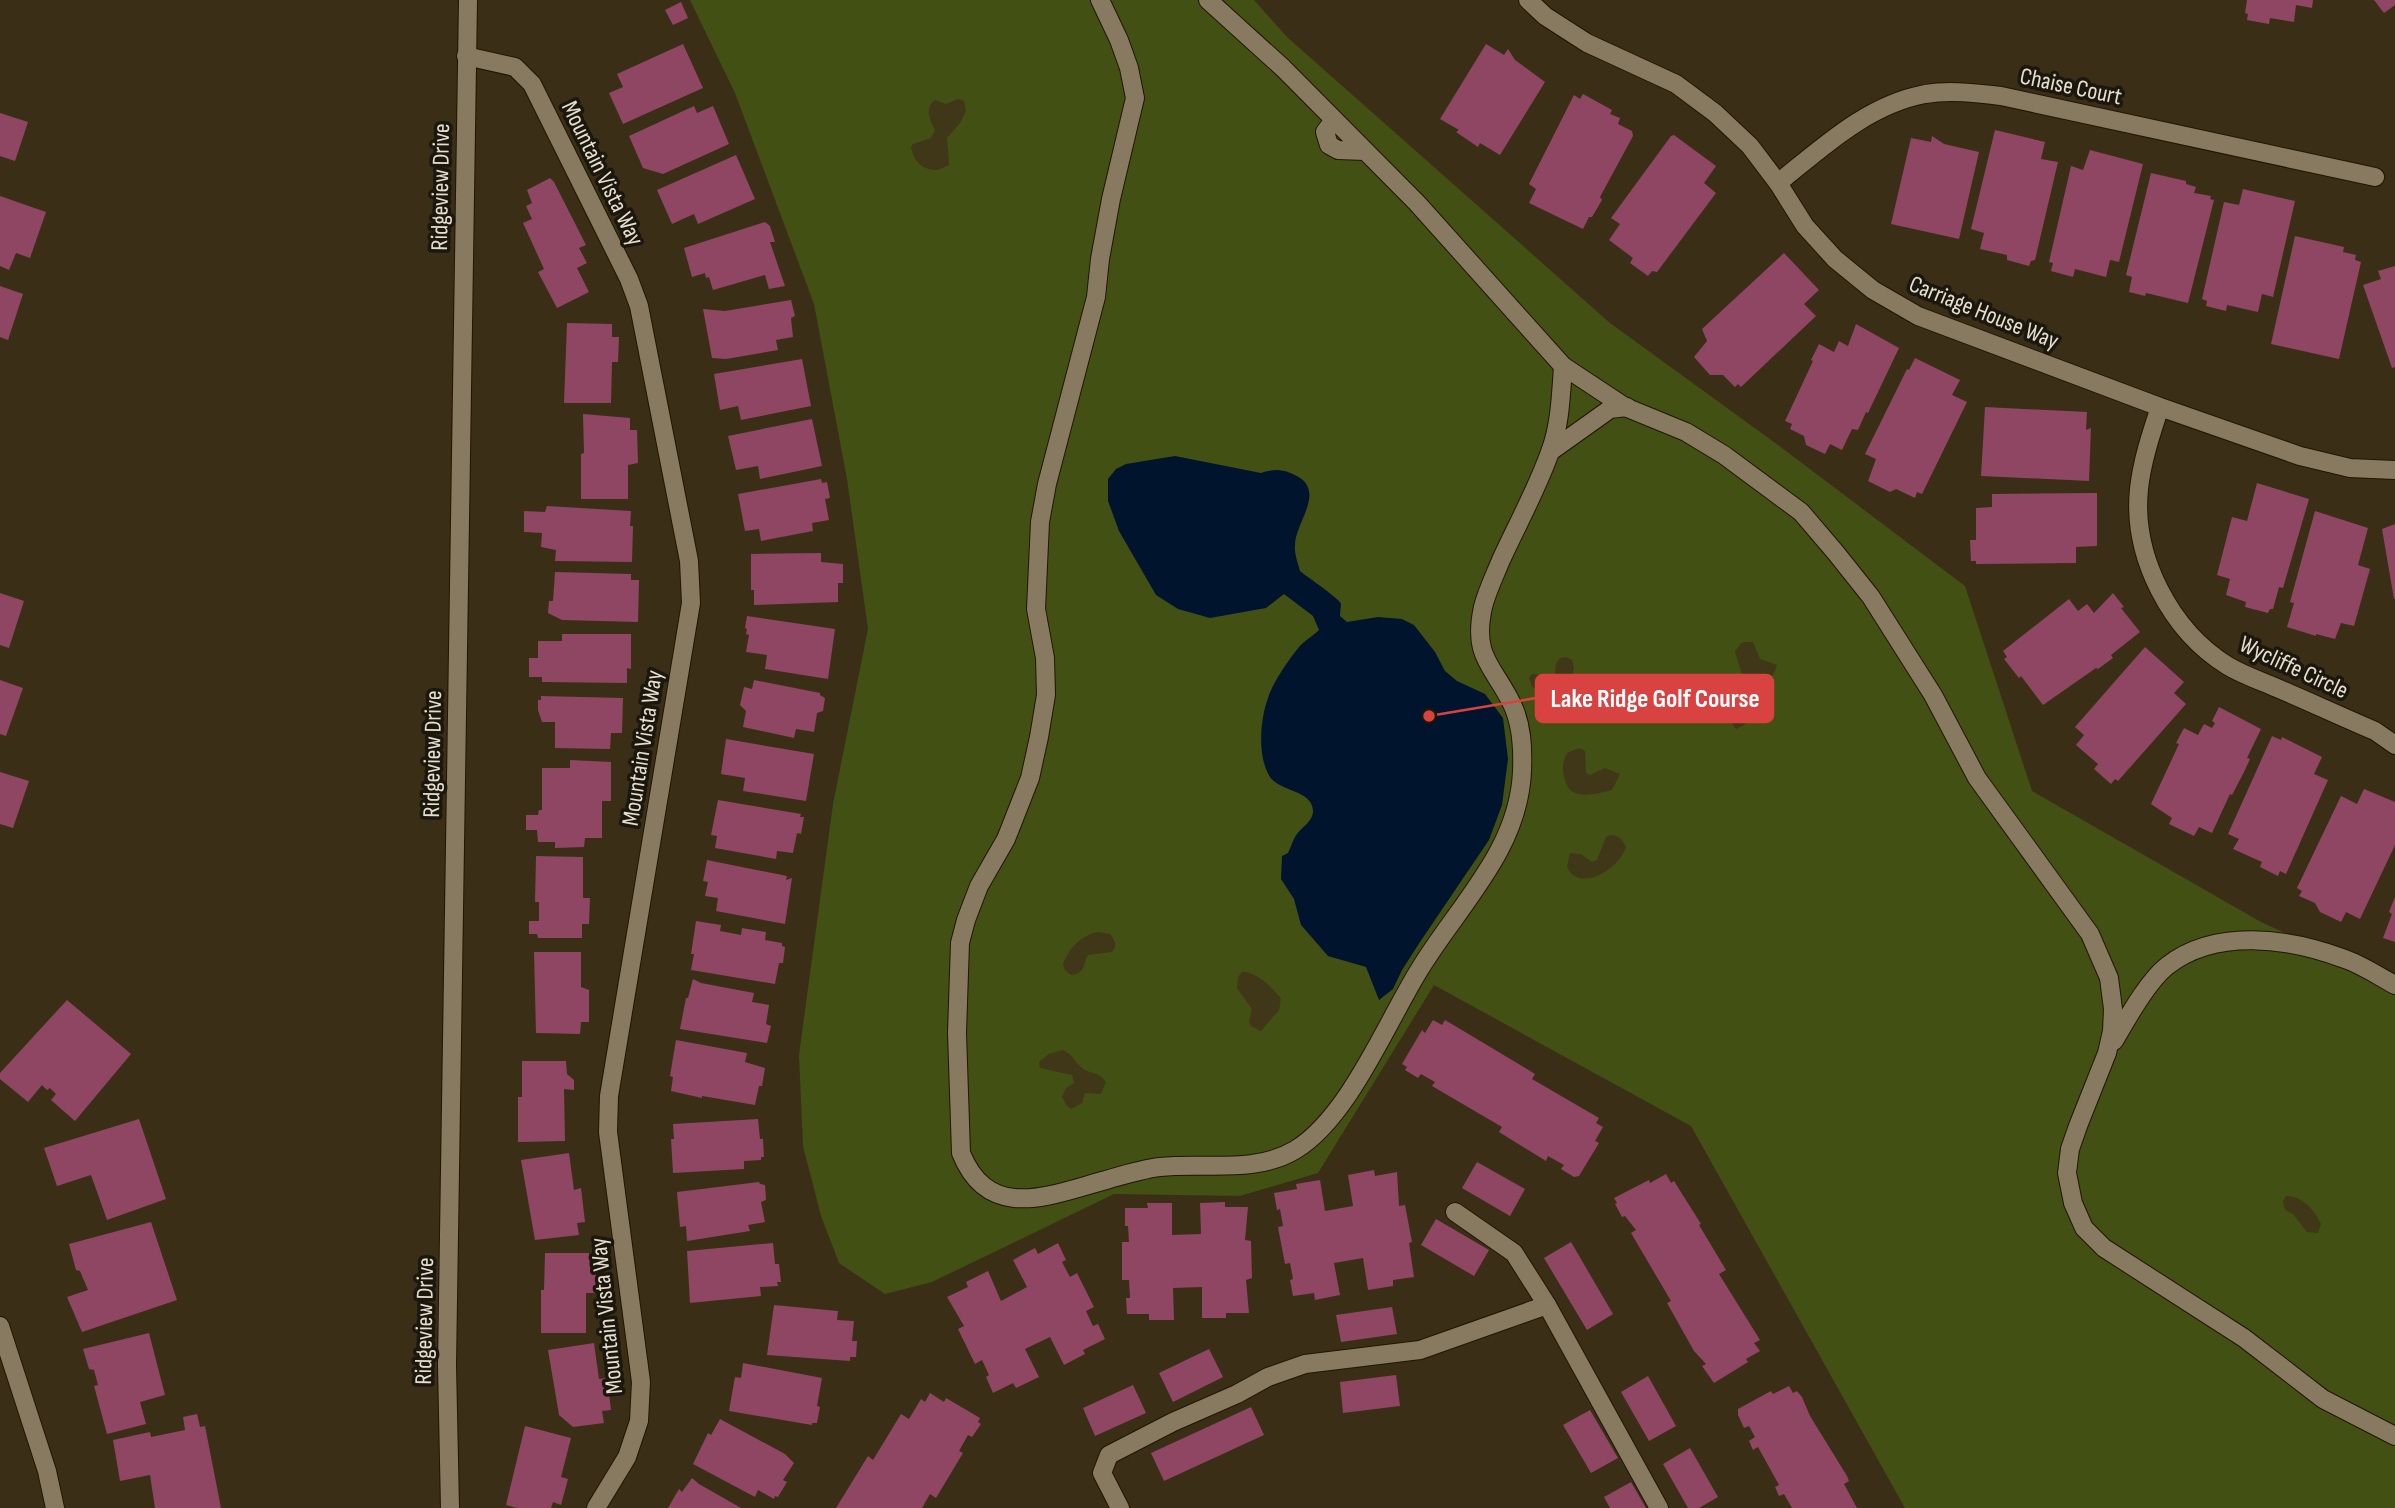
<svg xmlns="http://www.w3.org/2000/svg" width="2395" height="1508" viewBox="0 0 2395 1508" font-family="'Sofia Sans Condensed',sans-serif">
	<style>
		.green { fill: #435013 }
		.sand { fill: #3f3717 }
		.water { fill: #00142e }
		.building { fill: #8e4663 }
		.lines { fill: none; stroke-linecap: round; stroke-linejoin: round }
		.minor-casing { stroke: #211601; stroke-width: 20 }
		.minor { stroke: #877a61; stroke-width: 18 }
		.labels { text-anchor: middle; stroke-width: 7; stroke-linejoin: round; paint-order: stroke }
		.street-label { font-size: 24px; fill: #e6ded1; stroke: #1c170d }
		.leader { fill: none; stroke: #d84341; stroke-width: 2.5 }
		.callout-dot { fill: #d84341; stroke: #1c170d; stroke-width: 2.5 }
		.callout { fill: #d84341; stroke: #d84341; stroke-width: 2.5 }
		.callout-label { font-size: 26px; text-anchor: middle; font-weight: bold; fill: #fff }
	</style>
	<rect width="100%" height="100%" fill="#3a2e17"/>
	<polygon class="green" points="690,0 1254,0 1287,37 1610,323 1778,445 1965,586 2032,791 2261,922 2395,984 2395,1508 1905,1508 1691,1126 1434,985 1318,1173 1240,1196 1114,1194 932,1282 885,1294 839,1263 821,1216 803,1146 799,1055 833,804 868,629 847,479 814,304 735,93"/>
	<g class="sand">
		<path d="M 958,99 L 964,101 L 966,111 L 960,123 L 947,138 L 949,165 L 938,170 C 923,170 914,163 911,147 L 913,144 L 931,138 L 935,130 C 930,120 924,108 935,100 L 946,104 Z"/>
		<path d="M 1746,642 L 1753,642 L 1760,659 L 1777,665 C 1774,678 1764,682 1758,693 C 1750,708 1759,720 1736,729 L 1726,715 L 1729,704 L 1744,681 L 1735,652 L 1741,643 Z"/>
		<polygon points="1566,657 1572,660 1574,667 1572,679 1581,692 1574,700 1562,700 1556,691 1549,690 1543,692 1533,688 1529,678 1532,674 1555,677 1556,664 1560,658"/>
		<path d="M 1579,748 L 1585,751 L 1586,773 L 1590,775 L 1605,768 L 1620,774 L 1612,790 C 1596,794 1570,802 1565,780 C 1562,770 1562,763 1567,753 Z"/>
		<path d="M 1611,835 C 1620,836 1622,839 1626,847 C 1620,868 1580,894 1567,867 L 1570,853 L 1581,854 L 1592,862 L 1597,860 L 1606,837 Z"/>
		<path d="M 1098,932 L 1110,934 C 1115,941 1118,945 1112,952 L 1088,955 C 1083,964 1085,974 1071,975 L 1065,970 L 1063,965 C 1068,949 1081,935 1098,932 Z"/>
		<path d="M 1242,972 C 1256,971 1273,988 1281,999 L 1279,1010 L 1261,1031 L 1251,1026 L 1249,1022 L 1252,1009 L 1237,988 L 1238,977 Z"/>
		<path d="M 1063,1050 C 1072,1054 1074,1061 1081,1067 C 1089,1075 1097,1070 1106,1082 L 1101,1094 L 1085,1093 L 1082,1103 L 1071,1109 L 1067,1106 L 1062,1097 L 1066,1088 L 1074,1083 L 1072,1075 L 1040,1068 L 1039,1062 L 1049,1054 Z"/>
		<path d="M 2286,1196 C 2301,1195 2315,1210 2321,1224 L 2318,1233 L 2307,1232 L 2293,1214 L 2285,1210 L 2283,1201 Z"/>
	</g>
	<path class="water" d="M 1175,456 L 1261,473 C 1276,468 1284,469 1297,476 C 1326,492 1295,523 1295,545 C 1294,553 1298,563 1300,571 C 1307,577 1339,598 1341,604 C 1341,605 1340,614 1340,616 L 1347,622 L 1378,617 L 1402,619 L 1414,625 L 1435,652 L 1445,671 L 1457,681 L 1485,694 L 1503,718 L 1508,759 L 1502,805 L 1489,840 L 1420,942 L 1402,970 L 1393,989 L 1379,1000 L 1366,967 L 1328,956 L 1301,925 L 1294,899 L 1281,879 L 1282,856 L 1288,853 C 1291,847 1293,839 1297,834 C 1302,827 1312,822 1313,812 C 1314,790 1280,792 1270,777 C 1257,757 1260,720 1268,698 C 1272,684 1289,659 1299,647 C 1304,641 1313,636 1319,630 L 1313,616 L 1284,594 L 1266,608 L 1210,618 L 1178,609 L 1156,595 L 1119,531 L 1108,501 L 1108,479 L 1116,469 L 1126,464 Z"/>
	<g class="building">
		<polygon points="2247,0 2313,0 2312,8 2296,5 2294,22 2270,18 2269,24 2247,20 2248,14 2245,13"/>
		<polygon points="2374,0 2395,0 2395,5 2384,13"/>
		<polygon points="681,2 688,18 673,25 665,10"/>
		<polygon points="683,44 703,88 623,124 609,93 623,87 617,74"/>
		<polygon points="1486,44 1504,55 1508,49 1515,60 1545,82 1500,155 1480,143 1478,147 1456,132 1459,130 1440,119"/>
		<polygon points="1583,94 1612,110 1610,114 1620,118 1618,124 1632,131 1633,136 1600,197 1602,200 1592,217 1589,217 1583,229 1529,203 1536,189 1529,184 1574,95 1580,99"/>
		<polygon points="694,106 697,113 713,106 729,144 663,174 643,168 629,136"/>
		<polygon points="0,113 28,122 15,161 0,156"/>
		<polygon points="1995,130 2045,142 2041,159 2058,162 2035,260 2031,261 2029,266 2007,260 2007,255 1980,249 1984,233 1971,229"/>
		<polygon points="1674,135 1716,166 1704,183 1716,193 1657,272 1652,271 1648,276 1630,263 1633,258 1609,240 1620,224 1611,218 1671,136"/>
		<polygon points="1932,136 1944,144 1979,152 1959,239 1891,224 1911,138 1931,142"/>
		<polygon points="2090,150 2143,164 2119,262 2110,260 2106,277 2075,269 2073,277 2051,271 2053,263 2049,262 2071,166 2083,170"/>
		<polygon points="736,155 755,199 698,224 694,214 672,224 657,190"/>
		<polygon points="2151,173 2186,181 2186,184 2196,187 2194,193 2211,196 2210,199 2214,200 2188,303 2146,293 2145,296 2129,292 2132,277 2126,275"/>
		<polygon points="550,178 554,182 586,245 579,248 587,263 577,268 589,292 557,308 538,272 544,269 523,223 532,219 526,206 532,203 527,190"/>
		<polygon points="2243,189 2295,201 2273,297 2262,294 2258,312 2227,305 2226,311 2206,306 2207,301 2202,299 2224,202 2239,205"/>
		<polygon points="0,196 46,212 30,258 16,253 9,270 0,266"/>
		<polygon points="765,222 770,226 775,242 770,242 785,286 769,289 765,275 713,290 709,277 706,278 705,273 692,277 684,248"/>
		<polygon points="2295,236 2344,247 2343,252 2356,255 2355,260 2361,262 2339,359 2271,344"/>
		<polygon points="1784,253 1819,290 1804,304 1816,316 1741,387 1738,384 1735,387 1723,375 1710,375 1694,357 1707,341 1702,329"/>
		<polygon points="2395,266 2395,367 2392,368 2363,285 2381,279 2378,271"/>
		<polygon points="0,286 23,294 8,340 0,337"/>
		<polygon points="791,300 795,316 791,318 793,337 776,340 778,350 726,359 712,358 703,309 725,311"/>
		<polygon points="567,323 612,324 612,337 619,337 618,362 612,362 611,403 564,403"/>
		<polygon points="1856,324 1899,348 1868,413 1866,412 1858,430 1852,429 1842,450 1830,444 1825,454 1806,445 1804,436 1790,429 1792,424 1785,421 1813,361 1811,360 1819,344 1834,352 1839,341 1848,346"/>
		<polygon points="1915,358 1960,380 1952,395 1967,402 1922,494 1917,492 1915,498 1896,489 1890,492 1868,481 1876,459 1865,454 1907,369 1909,370"/>
		<polygon points="802,359 811,406 741,420 738,406 720,410 714,374"/>
		<polygon points="1985,407 2087,412 2086,430 2091,428 2089,481 1981,476"/>
		<polygon points="583,414 630,418 630,430 637,430 638,463 628,465 628,499 581,499 581,454 584,453"/>
		<polygon points="812,419 822,466 760,479 758,466 736,470 728,436"/>
		<polygon points="821,479 822,483 827,482 830,498 825,499 829,520 812,523 813,531 761,541 759,529 745,531 738,494"/>
		<polygon points="2257,483 2309,499 2283,588 2279,587 2273,609 2270,609 2268,613 2245,607 2246,602 2226,595 2230,579 2217,575 2232,517 2247,521"/>
		<polygon points="2097,493 2097,546 2076,547 2076,563 1976,564 1976,561 1971,561 1970,540 1976,540 1976,508 1992,507 1992,494"/>
		<polygon points="547,506 631,511 630,526 633,526 632,562 555,561 556,550 541,547 542,533 524,532 524,511 545,512"/>
		<polygon points="2315,511 2368,528 2358,565 2370,569 2354,626 2341,623 2335,639 2316,634 2316,636 2287,627 2294,603 2290,602"/>
		<polygon points="2395,524 2395,599 2394,599 2382,529"/>
		<polygon points="821,553 821,562 843,564 843,583 838,583 838,602 754,605 754,590 751,590 751,554"/>
		<polygon points="555,572 631,574 631,580 639,580 638,622 562,620 548,613 549,601 553,601"/>
		<polygon points="0,593 24,601 9,648 0,645"/>
		<polygon points="2113,593 2124,607 2121,608 2140,632 2111,655 2113,658 2098,669 2096,668 2043,705 2021,676 2019,678 2004,659 2007,657 2003,651 2069,599 2078,611 2087,604 2094,613"/>
		<polygon points="747,616 835,629 828,679 765,669 767,655 746,652 749,635 746,634 747,629 745,628"/>
		<polygon points="562,634 631,634 631,669 627,668 627,683 542,682 542,677 529,677 529,658 538,658 538,641 562,641"/>
		<polygon points="2145,647 2184,682 2174,693 2186,704 2118,781 2115,779 2111,784 2094,769 2098,764 2076,745 2084,735 2075,727"/>
		<polygon points="0,680 23,688 6,736 0,734"/>
		<polygon points="754,680 820,693 820,695 825,698 823,711 817,713 814,732 796,729 794,738 743,727 746,711 740,705 744,687 752,689"/>
		<polygon points="541,696 623,698 622,733 611,733 610,749 555,748 555,722 542,722 538,710 538,700 541,700"/>
		<polygon points="2219,707 2261,729 2247,758 2250,759 2244,772 2232,795 2230,794 2212,833 2199,827 2194,836 2169,824 2172,818 2151,804 2179,744 2176,743 2184,728 2198,735 2204,724 2212,728 2215,723 2212,721"/>
		<polygon points="2272,736 2281,740 2282,737 2322,757 2314,774 2328,780 2286,874 2280,871 2278,876 2260,867 2262,862 2233,849 2239,839 2228,834"/>
		<polygon points="726,739 814,754 806,801 743,791 745,778 721,774"/>
		<polygon points="570,760 611,762 611,801 602,801 602,838 585,838 584,847 555,848 555,842 538,842 537,830 526,830 526,815 538,815 539,810 542,810 542,768 570,768"/>
		<polygon points="0,772 29,781 13,828 0,824"/>
		<polygon points="2364,789 2395,802 2395,845 2360,919 2346,912 2341,922 2320,912 2315,903 2299,896 2302,891 2297,888 2341,796 2357,804"/>
		<polygon points="718,800 801,814 800,817 804,817 801,834 797,833 793,853 777,851 776,859 715,848 717,836 711,835"/>
		<polygon points="536,856 583,857 583,898 590,898 589,924 582,924 582,938 538,938 537,934 529,934 529,921 539,921 539,902 535,902"/>
		<polygon points="707,860 787,876 786,880 792,878 785,924 716,911 718,898 705,896 708,882 703,881"/>
		<polygon points="2395,897 2395,942 2383,938 2392,914 2389,912"/>
		<polygon points="696,921 721,925 720,931 741,935 742,928 766,932 765,940 782,943 782,946 785,947 783,963 779,963 775,984 691,970 694,954 691,954"/>
		<polygon points="534,952 581,952 581,987 589,990 589,1022 581,1022 580,1034 536,1033"/>
		<polygon points="693,979 701,983 754,993 752,1002 769,1005 766,1024 771,1026 767,1043 680,1029 686,998 688,998"/>
		<polygon points="67,1000 131,1054 75,1121 51,1100 56,1094 50,1088 47,1090 42,1085 28,1102 0,1079 0,1073"/>
		<polygon points="1433,1020 1442,1025 1445,1020 1512,1060 1535,1074 1532,1079 1599,1118 1596,1123 1603,1127 1595,1141 1599,1143 1579,1176 1574,1177 1561,1169 1564,1165 1548,1156 1546,1161 1499,1132 1502,1127 1432,1086 1435,1082 1421,1074 1418,1078 1405,1070 1407,1067 1402,1064 1422,1030 1425,1033"/>
		<polygon points="676,1040 747,1053 745,1062 765,1068 762,1086 759,1086 755,1105 702,1096 702,1098 671,1091 673,1077 670,1076"/>
		<polygon points="522,1061 566,1061 567,1074 574,1080 574,1090 564,1089 565,1141 518,1142 518,1097 522,1097"/>
		<polygon points="139,1119 166,1199 107,1220 91,1175 57,1186 44,1148"/>
		<polygon points="758,1119 760,1139 763,1139 764,1157 761,1157 761,1160 744,1161 744,1169 673,1173 671,1139 674,1139 673,1124"/>
		<polygon points="569,1153 574,1190 581,1188 585,1222 577,1223 579,1235 535,1240 521,1160"/>
		<polygon points="1477,1162 1525,1189 1510,1216 1462,1188"/>
		<polygon points="1374,1170 1375,1176 1397,1172 1399,1206 1405,1205 1412,1242 1409,1243 1414,1277 1393,1280 1393,1286 1368,1290 1363,1258 1334,1263 1340,1295 1315,1300 1314,1293 1293,1296 1290,1280 1293,1279 1290,1263 1285,1264 1278,1227 1283,1226 1280,1209 1277,1210 1274,1193 1297,1189 1296,1184 1320,1180 1325,1211 1353,1206 1348,1175"/>
		<polygon points="1666,1174 1671,1183 1674,1181 1701,1224 1699,1225 1726,1270 1719,1274 1760,1340 1754,1343 1760,1351 1746,1359 1748,1362 1714,1383 1702,1366 1706,1364 1694,1351 1667,1303 1671,1301 1631,1233 1636,1230 1625,1216 1622,1217 1615,1204 1617,1203 1614,1198 1649,1180 1650,1183"/>
		<polygon points="759,1182 760,1184 765,1185 766,1200 761,1202 765,1222 748,1225 750,1231 687,1241 686,1226 680,1227 677,1192"/>
		<polygon points="1225,1202 1225,1207 1248,1207 1245,1240 1251,1241 1252,1278 1246,1280 1249,1313 1226,1313 1226,1318 1202,1318 1202,1287 1173,1288 1174,1320 1149,1320 1149,1314 1127,1314 1126,1298 1130,1298 1129,1280 1122,1280 1122,1242 1129,1242 1128,1226 1125,1226 1125,1208 1148,1208 1147,1203 1172,1203 1172,1235 1201,1234 1200,1203"/>
		<polygon points="1436,1219 1489,1250 1474,1276 1421,1245"/>
		<polygon points="151,1222 177,1300 82,1332 67,1297 88,1290 80,1271 76,1270 69,1244"/>
		<polygon points="1571,1242 1613,1314 1587,1330 1544,1258"/>
		<polygon points="773,1243 775,1264 779,1264 781,1282 777,1282 778,1286 760,1287 761,1296 690,1303 687,1251"/>
		<polygon points="1058,1243 1066,1260 1062,1262 1070,1277 1077,1273 1094,1307 1086,1311 1093,1326 1098,1324 1105,1339 1083,1350 1085,1354 1064,1365 1050,1337 1025,1349 1039,1377 1016,1388 1013,1383 993,1393 986,1377 989,1375 982,1360 975,1364 958,1329 964,1326 947,1297 968,1287 966,1282 988,1271 1001,1301 1027,1287 1013,1260 1035,1248 1038,1254"/>
		<polygon points="545,1253 589,1253 590,1266 596,1266 596,1293 586,1293 586,1333 541,1333 541,1290 544,1290"/>
		<polygon points="774,1305 838,1311 837,1320 854,1321 852,1341 857,1341 856,1357 850,1357 850,1361 767,1355"/>
		<polygon points="1392,1307 1397,1334 1341,1342 1336,1315"/>
		<polygon points="149,1333 165,1395 140,1402 146,1424 107,1434 94,1386 98,1385 94,1370 89,1369 83,1349"/>
		<polygon points="594,1343 599,1379 607,1378 611,1410 602,1411 604,1423 573,1427 559,1415 548,1350"/>
		<polygon points="1209,1349 1223,1377 1173,1402 1159,1373"/>
		<polygon points="743,1363 822,1378 817,1406 820,1407 817,1423 812,1423 812,1425 729,1411 735,1377 741,1378"/>
		<polygon points="1396,1375 1400,1406 1343,1413 1340,1382"/>
		<polygon points="1648,1376 1676,1426 1649,1441 1621,1392"/>
		<polygon points="1133,1385 1146,1413 1095,1436 1083,1408"/>
		<polygon points="1789,1386 1793,1393 1797,1391 1802,1397 1810,1416 1847,1476 1849,1481 1844,1484 1857,1508 1792,1508 1784,1494 1779,1496 1775,1487 1779,1485 1758,1447 1753,1450 1749,1441 1755,1437 1749,1426 1744,1428 1738,1415 1738,1409 1771,1391 1773,1394"/>
		<polygon points="930,1393 944,1402 946,1398 980,1418 978,1422 981,1424 972,1437 968,1435 959,1451 963,1453 936,1498 930,1494 922,1508 836,1508 868,1456 873,1460 901,1414 909,1419 921,1399 925,1402"/>
		<polygon points="1251,1407 1264,1435 1164,1481 1151,1453"/>
		<polygon points="1590,1410 1618,1458 1591,1473 1563,1425"/>
		<polygon points="197,1414 200,1427 205,1426 221,1508 155,1508 150,1475 120,1481 113,1440 150,1432 151,1437 185,1430 183,1417"/>
		<polygon points="720,1419 785,1454 794,1463 783,1480 787,1482 778,1497 775,1496 774,1499 758,1490 755,1497 693,1464 708,1433 711,1435"/>
		<polygon points="525,1426 571,1438 561,1477 568,1479 561,1505 553,1502 551,1508 517,1508 506,1505"/>
		<polygon points="1690,1448 1718,1497 1699,1508 1688,1508 1663,1464"/>
		<polygon points="692,1478 699,1484 741,1508 668,1508 679,1489 682,1492"/>
		<polygon points="1631,1482 1646,1508 1610,1508 1604,1497"/>
	</g>
	<g class="lines">
		<g class="minor-casing">
			<g id="minor">
				<path d="M 1100,0 L 1119,40 L 1129,68 L 1135,98 L 1111,199 L 1100,259 L 1096,297 L 1047,484 L 1040,522 L 1036,609 L 1045,658 L 1046,695 L 1039,737 L 1030,778 L 1006,839 L 979,886 L 966,920 L 960,943 L 957,1033 L 961,1153 C 989,1223 1050,1195 1106,1180 C 1123,1175 1142,1169 1160,1167 C 1204,1162 1255,1174 1295,1150 C 1348,1118 1385,1026 1418,972 C 1456,908 1519,851 1522,771 C 1523,748 1522,725 1512,704 C 1493,665 1472,657 1483,607 C 1487,591 1495,575 1501,560 C 1517,525 1537,489 1550,452 C 1560,426 1561,395 1563,366"/>
				<polyline points="1208,0 1283,68 1417,203 1563,366 1625,407 1686,432 1724,455 1801,512 1836,553 1871,597 1933,695 1977,778 2090,934 2109,978 2113,1009 2112,1031 2107,1053 2078,1126 2070,1149 2067,1173 2073,1203 2084,1228 2104,1248 2244,1338 2323,1399 2395,1436"/>
				<polyline points="1528,0 1545,16 1587,43 1676,84 1715,113 1750,146 1778,183 1805,226 1835,259 1873,290 1918,316 2160,407 2300,456 2350,468 2395,470"/>
				<polyline points="466,56 515,67 532,84 629,279 639,306 689,561 691,603 609,1096 608,1132 641,1382 639,1421 627,1457 596,1508"/>
				<polyline points="1334,120 1325,132 1329,145 1338,150 1365,151"/>
				<path d="M 1778,183 C 1823,147 1867,105 1925,94 C 1950,90 1976,93 2001,96 L 2375,177"/>
				<path d="M 2160,407 C 2151,434 2142,461 2139,489 C 2132,557 2171,631 2228,666 C 2243,675 2261,681 2277,688 C 2310,702 2342,717 2375,731 L 2395,745"/>
				<polyline points="1551,451 1610,409 1627,407"/>
				<path d="M 2114,1041 C 2127,1019 2147,982 2167,966 C 2215,928 2288,938 2342,958 C 2361,964 2378,976 2395,985"/>
				<polyline points="1455,1212 1514,1253 1547,1305 1659,1508"/>
				<polyline points="0,1326 47,1471 55,1508"/>
				<polyline points="450,1508 447,1365 468,0"/>
				<polyline points="1120,1508 1102,1473 1109,1455 1173,1422 1237,1394 1268,1377 1305,1364 1420,1350 1547,1305"/>
			</g>
		</g>
		<use href="#minor" class="minor"/>
	</g>
	<g class="labels">
		<g class="street-label">
			<text transform="translate(2071 86) rotate(12)" y="8">Chaise Court</text>
			<text transform="translate(603 173) rotate(64)" y="8">Mountain Vista Way</text>
			<text transform="translate(440 187) rotate(-89)" y="8">Ridgeview Drive</text>
			<text transform="translate(1984 312) rotate(22)" y="8">Carriage House Way</text>
			<text transform="translate(2294 667) rotate(25)" y="8">Wycliffe Circle</text>
			<text transform="translate(642 748) rotate(-81)" y="8">Mountain Vista Way</text>
			<text transform="translate(432 754) rotate(-89)" y="8">Ridgeview Drive</text>
			<text transform="translate(606 1316) rotate(-96)" y="8">Mountain Vista Way</text>
			<text transform="translate(424 1321) rotate(-89)" y="8">Ridgeview Drive</text>
		</g>
	</g>
	<path class="leader" d="M1429 716L1536 698"/>
	<circle class="callout-dot" cx="1429" cy="716" r="7"/>
	<rect class="callout" x="1536" y="675" width="237" height="47" rx="7"/>
	<g class="callout-label">
		<text x="1655" y="707">Lake Ridge Golf Course</text>
	</g>
</svg>
